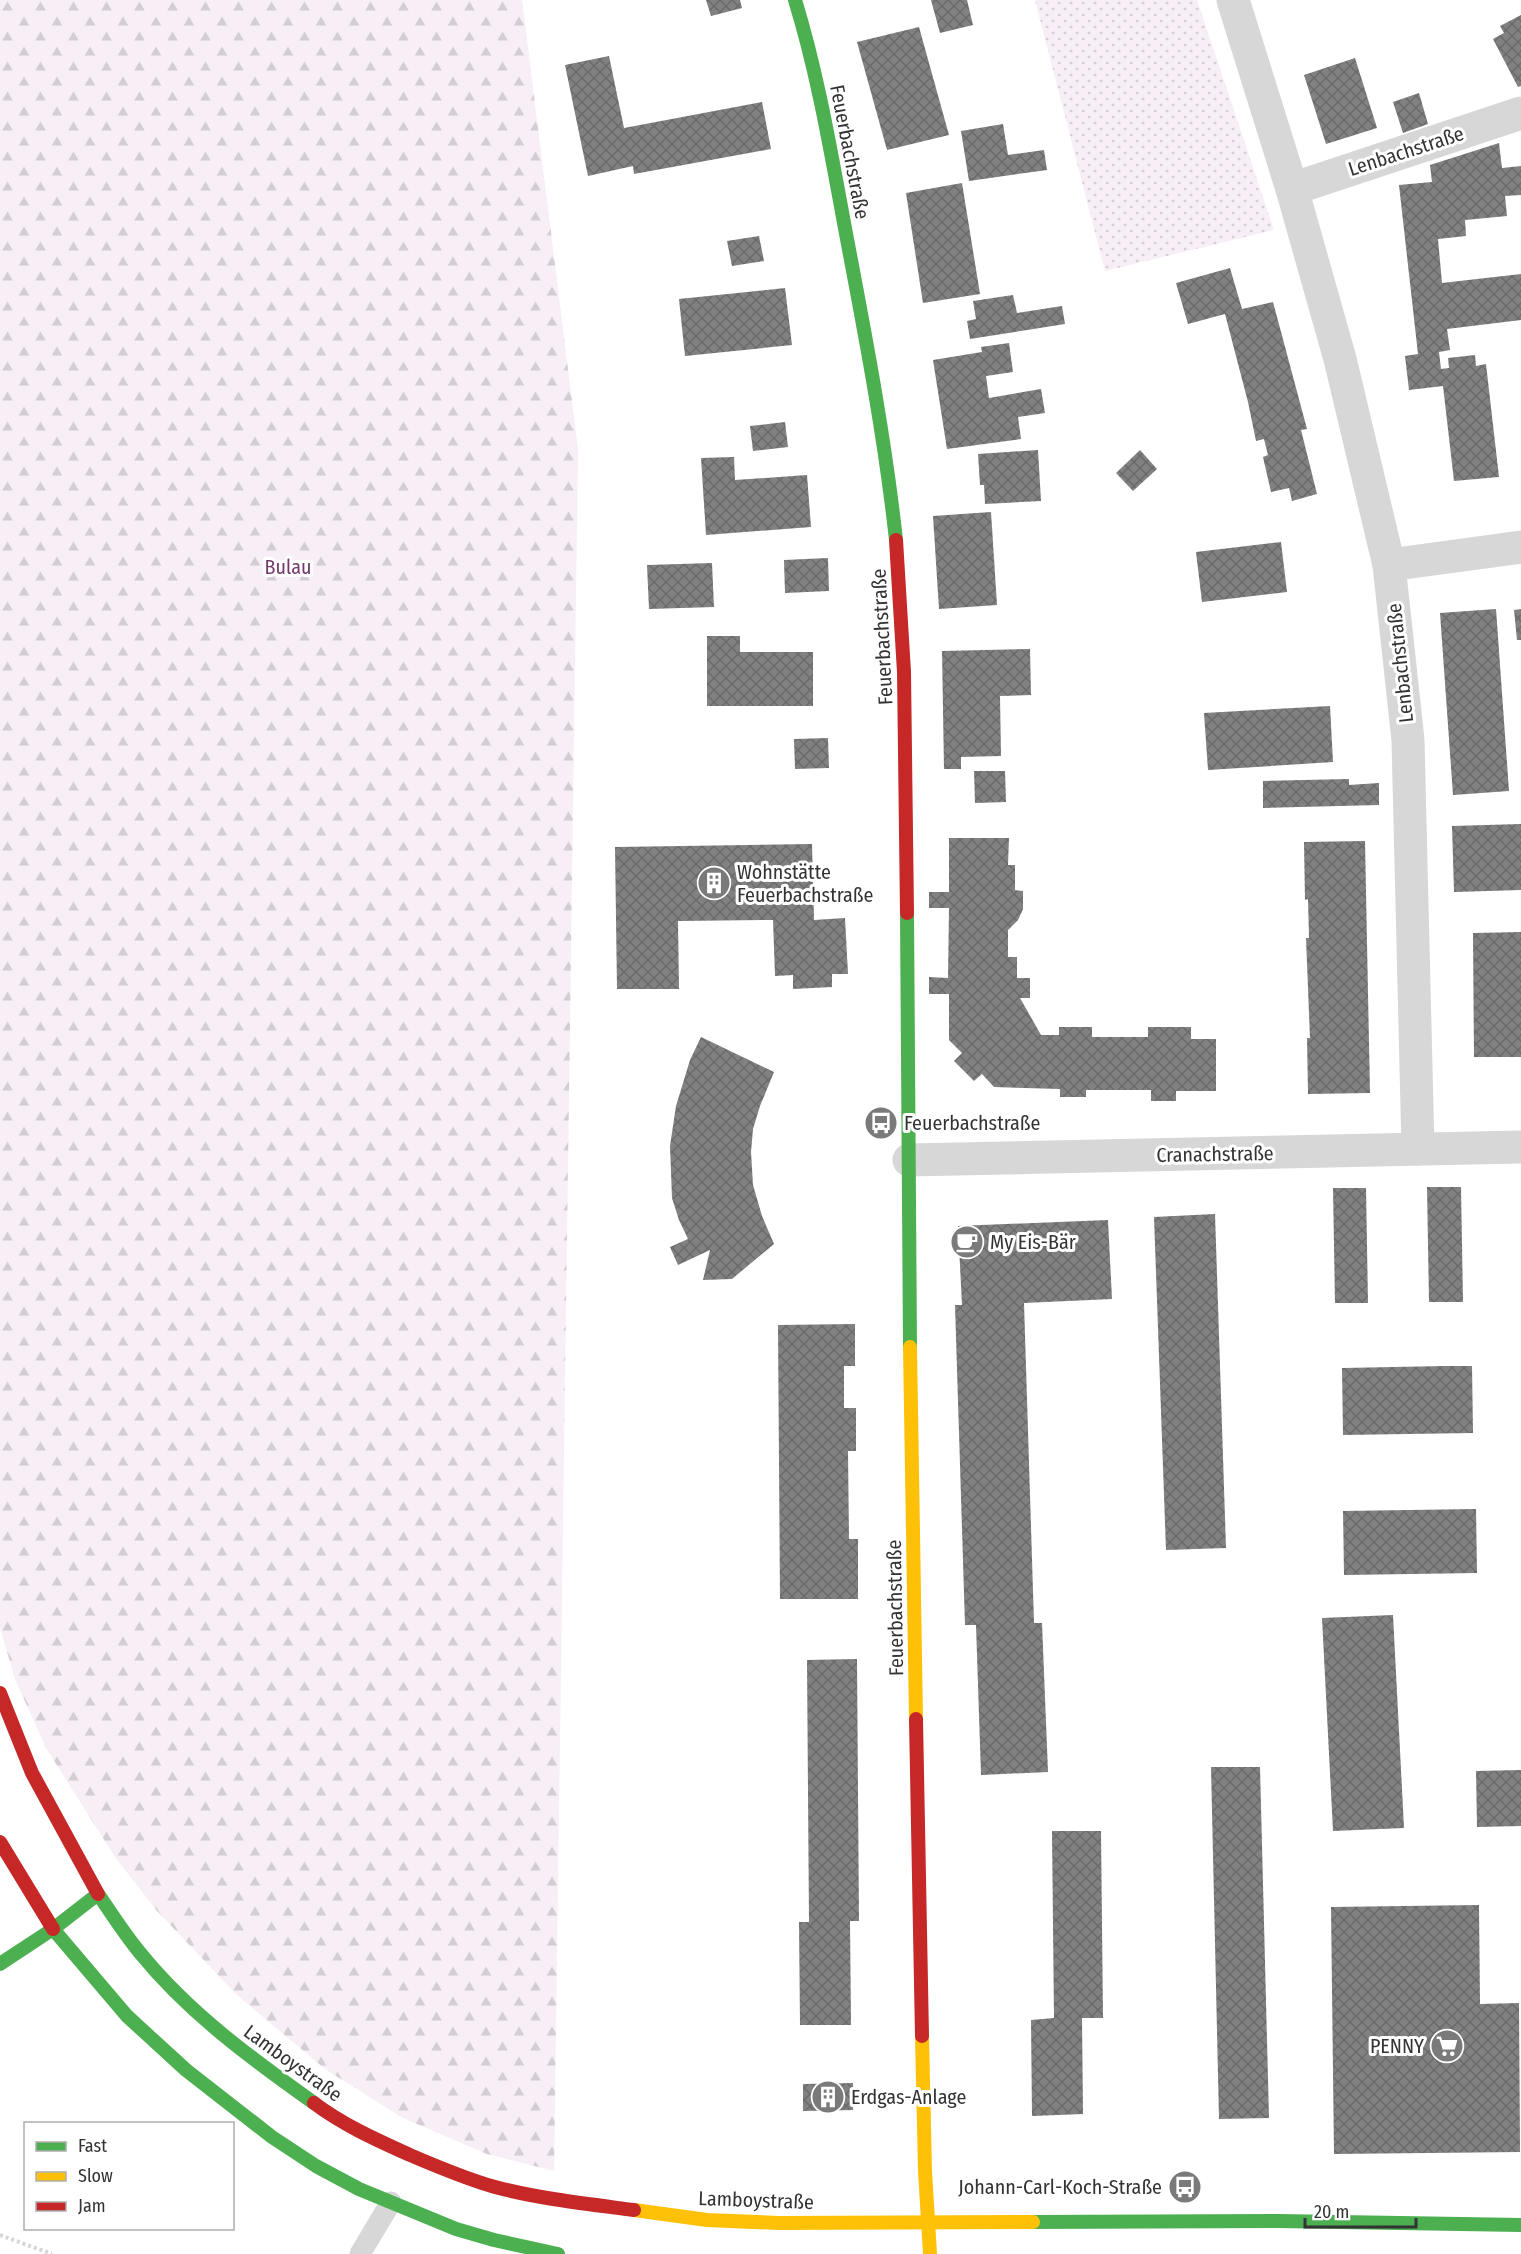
<svg xmlns="http://www.w3.org/2000/svg" width="1521" height="2254" viewBox="0 0 1521 2254" font-family="'Fira Sans Condensed',sans-serif">
	<style>
		.forest { fill: url(#forest-firs) }
		.park { fill: url(#park-dots) }
		.building { fill: url(#building-cross-hatch) }
		.lines { fill: none; stroke-linecap: round; stroke-linejoin: round }
		.path { stroke: #d6d6d6; stroke-width: 4; stroke-dasharray: 3 3; stroke-linecap: butt }
		.lane { stroke: #d7d7d7; stroke-width: 21 }
		.street { stroke: #d7d7d7; stroke-width: 33 }
		.fast { stroke: #4caf50; stroke-width: 14 }
		.slow { stroke: #ffc107; stroke-width: 14 }
		.jam { stroke: #c62828; stroke-width: 14 }
		.labels { text-anchor: middle; stroke-width: 6; stroke-linejoin: round; paint-order: stroke }
		.street-label { font-size: 20px; fill: #333; stroke: #fff }
		.park-label { font-size: 20px; fill: #733b6d; stroke: #fff }
		.poi-label { font-size: 20px; fill: #333; stroke: #fff; text-anchor: start }
	</style>
	<defs>
		<pattern id="forest-firs" width="22" height="20" patternUnits="userSpaceOnUse" patternTransform="scale(1.5)"><rect width="22" height="20" fill="#f7eef6"/><path d="M5 1l3.5 6h-7zM16 11l3.5 6h-7z" fill="#d4cdd3"/></pattern>
		<pattern id="park-dots" width="8" height="8" patternUnits="userSpaceOnUse" patternTransform="scale(1.5)"><rect width="8" height="8" fill="#f7eef6"/><path d="M2 2h.1M6 6h.1" fill="none" stroke="#d4cdd3" stroke-width="1.8" stroke-linecap="round"/></pattern>
		<pattern id="building-cross-hatch" width="8" height="8" patternUnits="userSpaceOnUse" patternTransform="scale(1.5)"><rect width="8" height="8" fill="#818181"/><path d="M0 0l8 8M0 8l8-8" fill="none" stroke="#6a6a6a"/></pattern>
	</defs>
	<rect width="100%" height="100%" fill="#fff"/>
	<polygon class="forest" points="0,0 522,0 578,449 554,2171 487,2154 403,2118 325,2069 237,1995 157,1911 115,1857 46,1748 15,1679 0,1628"/>
	<polygon class="park" points="1035,0 1197,0 1274,230 1105,271"/>
	<g class="building">
		<polygon points="706,0 740,0 742,8 711,16"/>
		<polygon points="931,0 967,0 973,25 940,33"/>
		<polygon points="1521,15 1521,86 1518,87 1493,39 1504,33 1500,26"/>
		<polygon points="919,27 949,135 887,150 857,42"/>
		<polygon points="609,56 624,128 762,102 771,149 634,174 633,166 588,176 565,65"/>
		<polygon points="1355,58 1377,128 1326,144 1304,75"/>
		<polygon points="1419,93 1428,124 1403,133 1393,102"/>
		<polygon points="1003,124 1008,155 1044,150 1047,170 969,181 961,131"/>
		<polygon points="1499,143 1502,168 1521,166 1521,195 1505,196 1507,216 1465,220 1466,236 1438,239 1442,283 1521,274 1521,320 1447,329 1450,350 1439,352 1441,369 1449,368 1448,358 1475,355 1476,366 1486,364 1499,477 1454,481 1443,386 1409,390 1405,356 1418,354 1399,185 1432,182 1430,165"/>
		<polygon points="962,183 980,294 923,303 906,193"/>
		<polygon points="759,236 764,261 732,266 727,241"/>
		<polygon points="1230,268 1242,309 1273,302 1307,429 1301,430 1317,494 1292,501 1289,488 1271,492 1263,457 1268,455 1264,439 1256,441 1248,402 1225,314 1188,324 1176,283"/>
		<polygon points="785,288 792,345 685,356 679,299"/>
		<polygon points="1013,295 1017,313 1062,306 1065,324 970,339 967,321 976,319 973,301"/>
		<polygon points="1009,343 1013,372 986,376 989,398 1041,389 1045,413 1018,417 1021,439 947,449 933,360 982,352 981,347"/>
		<polygon points="785,422 788,447 753,451 750,426"/>
		<polygon points="1038,450 1041,501 985,504 984,485 980,485 978,454"/>
		<polygon points="1140,450 1157,469 1133,491 1116,473"/>
		<polygon points="734,457 735,480 807,475 811,527 706,535 701,458"/>
		<polygon points="991,512 997,605 939,609 933,516"/>
		<polygon points="1281,542 1287,592 1202,602 1196,552"/>
		<polygon points="828,558 829,591 785,593 784,560"/>
		<polygon points="712,563 714,607 649,609 647,565"/>
		<polygon points="1496,609 1509,791 1453,795 1440,613"/>
		<polygon points="1521,609 1521,640 1517,640 1514,610"/>
		<polygon points="707,636 740,636 740,652 813,652 813,706 707,706"/>
		<polygon points="1030,649 1031,695 1000,696 1001,756 961,757 961,769 944,769 942,651"/>
		<polygon points="1330,706 1333,762 1208,770 1204,713"/>
		<polygon points="828,738 829,768 795,769 794,739"/>
		<polygon points="974,771 1005,771 1006,802 975,803"/>
		<polygon points="1349,779 1349,785 1379,783 1379,805 1263,808 1263,781"/>
		<polygon points="1521,824 1521,890 1454,892 1452,826"/>
		<polygon points="949,838 1009,838 1008,865 1015,865 1015,890 1023,891 1023,909 1018,920 1008,930 1008,957 1017,957 1017,978 1030,978 1030,998 1020,998 1041,1035 1059,1035 1059,1027 1092,1027 1092,1037 1148,1037 1148,1027 1191,1027 1191,1039 1216,1039 1216,1091 1176,1091 1176,1101 1151,1101 1151,1090 1086,1090 1086,1097 1060,1097 1060,1089 994,1087 982,1074 974,1081 954,1061 962,1053 949,1040 949,994 929,994 929,977 948,978 949,908 929,908 929,892 949,892"/>
		<polygon points="1365,841 1370,1093 1308,1094 1307,1038 1310,1038 1306,938 1309,938 1308,899 1305,900 1304,842"/>
		<polygon points="812,844 814,920 845,918 848,974 832,974 832,987 793,989 793,975 775,976 773,920 678,921 679,989 617,989 615,847"/>
		<polygon points="1521,932 1521,1057 1474,1057 1473,933"/>
		<polygon points="701,1037 774,1072 760,1106 753,1129 751,1152 753,1185 762,1216 774,1244 732,1279 703,1280 710,1250 678,1265 670,1247 688,1239 679,1220 672,1198 670,1146 676,1106 690,1060"/>
		<polygon points="1427,1187 1461,1187 1463,1302 1429,1302"/>
		<polygon points="1333,1188 1366,1188 1368,1303 1335,1303"/>
		<polygon points="1215,1214 1226,1548 1166,1550 1154,1217"/>
		<polygon points="1108,1220 1112,1299 1024,1303 1034,1623 1042,1623 1048,1772 981,1775 976,1625 965,1625 955,1305 962,1305 958,1226"/>
		<polygon points="855,1324 855,1366 844,1366 844,1408 856,1408 856,1451 848,1451 849,1539 858,1539 858,1599 780,1599 778,1325"/>
		<polygon points="1446,1366 1472,1366 1473,1433 1343,1435 1342,1368"/>
		<polygon points="1476,1509 1477,1573 1344,1575 1343,1511"/>
		<polygon points="1393,1615 1404,1828 1333,1831 1322,1618"/>
		<polygon points="857,1659 859,1921 850,1921 851,2025 800,2025 799,1922 809,1922 807,1660"/>
		<polygon points="1211,1767 1260,1767 1269,2118 1219,2119"/>
		<polygon points="1521,1770 1521,1826 1477,1827 1476,1771"/>
		<polygon points="1052,1831 1101,1831 1103,2018 1082,2018 1083,2114 1032,2116 1031,2020 1054,2018"/>
		<polygon points="1479,1905 1480,2004 1519,2003 1520,2152 1334,2154 1331,1907"/>
		<polygon points="853,2083 853,2110 803,2111 803,2084"/>
	</g>
	<g class="lines">
		<polyline class="path" points="0,2235 52,2254"/>
		<polyline class="lane" points="360,2254 391,2202"/>
		<g class="street">
			<polyline points="1233,0 1292,189 1340,359 1389,565 1408,740 1418,1149"/>
			<polyline points="1292,189 1521,113"/>
			<polyline points="1389,565 1521,547"/>
			<polyline points="909,1160 1521,1147"/>
		</g>
		<g class="fast">
			<path d="M 795,0 C 819,78 832,159 847,239 C 866,339 885,439 896,540"/>
			<polyline points="907,913 910,1347"/>
			<polyline points="53,1929 127,2016 186,2070 272,2137 316,2166 359,2189 456,2229 494,2240 558,2254"/>
			<path d="M 0,1964 L 53,1929 L 98,1894 C 112,1914 125,1935 141,1954 C 189,2013 252,2059 314,2103"/>
			<polyline points="1033,2222 1279,2221 1521,2225"/>
		</g>
		<g class="slow">
			<polyline points="910,1347 916,1719"/>
			<polyline points="922,2036 925,2171 930,2254"/>
			<polyline points="634,2210 707,2220 779,2223 1033,2222"/>
		</g>
		<g class="jam">
			<polyline points="896,540 904,672 907,913"/>
			<polyline points="0,1693 32,1773 98,1894"/>
			<polyline points="916,1719 922,2036"/>
			<polyline points="0,1842 53,1929"/>
			<path d="M 314,2103 C 343,2125 377,2140 410,2155 C 438,2167 466,2179 495,2187 C 541,2199 588,2204 634,2210"/>
		</g>
	</g>
	<defs>
		<g id="building-disc" transform="scale(1.725)"><circle r="9.5" fill="#7a7a7a" stroke="#fff"/><path d="M-4-6H4V6H1V3H-1V6H-4ZM-2.5-4.3h1.7v1.8h-1.7ZM.8-4.3h1.7v1.8H.8ZM-2.5-1h1.7V.8h-1.7ZM.8-1h1.7V.8H.8Z" fill="#fff"/></g>
		<g id="bus-disc" transform="scale(1.725)"><circle r="9.5" fill="#7a7a7a" stroke="#fff"/><path d="M-5-6H5V4H4V6H2V4H-2V6H-4V4H-5ZM-3.5-4V0h7V-4ZM-3.5 1.2v1.5H-2V1.2ZM2 1.2v1.5H3.5V1.2Z" fill="#fff"/></g>
		<g id="cafe-disc" transform="scale(1.725)"><circle r="9.5" fill="#7a7a7a" stroke="#fff"/><path d="M-5.5-4.5H6V0H3Q3 3.5 0 3.5H-2.5Q-5.5 3.5-5.5 0ZM3-3.2v2h1.7v-2ZM-6 4.5H4V6H-6Z" fill="#fff"/></g>
		<g id="supermarket-disc" transform="scale(1.725)"><circle r="9.5" fill="#7a7a7a" stroke="#fff"/><path d="M-6-5.5h2.5l.6 2H6L4.5 2H-2.5L-4.4-4H-6ZM-1.5 3.2a1.3 1.3 0 1 0 .1 0ZM3 3.2a1.3 1.3 0 1 0 .1 0Z" fill="#fff"/></g>
	</defs>
	<g fill-rule="evenodd">
		<use href="#building-disc" x="714" y="883"/>
		<use href="#bus-disc" x="881" y="1123"/>
		<use href="#cafe-disc" x="967" y="1242"/>
		<use href="#supermarket-disc" x="1447" y="2046"/>
		<use href="#building-disc" x="828" y="2097"/>
		<use href="#bus-disc" x="1185" y="2187"/>
	</g>
	<g class="labels">
		<g class="street-label">
			<text transform="translate(1406 151) rotate(-18)" y="7">Lenbachstraße</text>
			<text transform="translate(850 152) rotate(79)" y="7">Feuerbachstraße</text>
			<text transform="translate(882 637) rotate(-93)" y="7">Feuerbachstraße</text>
			<text transform="translate(1400 663) rotate(-96)" y="7">Lenbachstraße</text>
			<text transform="translate(1215 1154) rotate(-1)" y="7">Cranachstraße</text>
			<text transform="translate(895 1608) rotate(-91)" y="7">Feuerbachstraße</text>
			<text transform="translate(293 2063) rotate(36)" y="7">Lamboystraße</text>
			<text transform="translate(756 2200) rotate(2)" y="7">Lamboystraße</text>
		</g>
		<g class="park-label">
			<text x="288" y="574">Bulau</text>
		</g>
		<g class="poi-label">
			<text x="737" y="879">Wohnstätte<tspan x="737" dy="23">Feuerbachstraße</tspan></text>
			<text x="904" y="1130">Feuerbachstraße</text>
			<text x="990" y="1249">My Eis-Bär</text>
			<text x="1424" y="2053" text-anchor="end">PENNY</text>
			<text x="851" y="2104">Erdgas-Anlage</text>
			<text x="1162" y="2194" text-anchor="end">Johann-Carl-Koch-Straße</text>
		</g>
	</g>
	<rect x="24" y="2122" width="210" height="108" fill="#ffffff" stroke="#adadad" stroke-width="1.5"/>
	<rect x="36" y="2142" width="30" height="9" fill="#4caf50" stroke="#adadad" stroke-width="1.5"/>
	<text x="78" y="2152" font-size="18" fill="#333333">Fast</text>
	<rect x="36" y="2172" width="30" height="9" fill="#ffc107" stroke="#adadad" stroke-width="1.5"/>
	<text x="78" y="2182" font-size="18" fill="#333333">Slow</text>
	<rect x="36" y="2202" width="30" height="9" fill="#c62828" stroke="#adadad" stroke-width="1.5"/>
	<text x="78" y="2212" font-size="18" fill="#333333">Jam</text>
	<path d="M1305 2218v9h111v-9" fill="none" stroke="#333333" stroke-width="3"/>
	<text x="1314" y="2218" font-size="18" fill="#333333" stroke="#ffffff" stroke-width="4.5" paint-order="stroke">20 m</text>
</svg>
